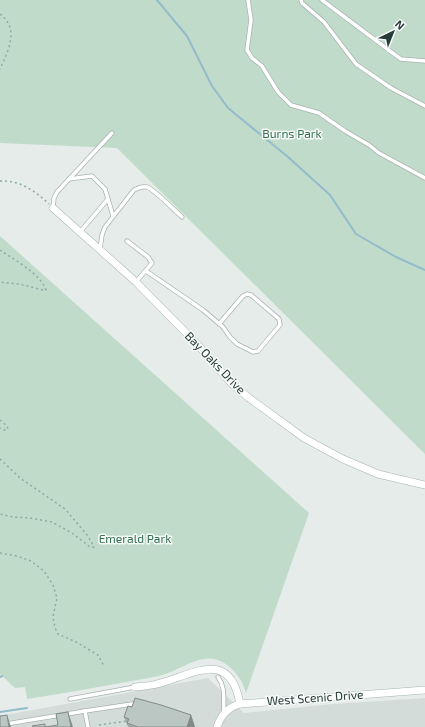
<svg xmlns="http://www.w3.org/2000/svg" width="425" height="727" viewBox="0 0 425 727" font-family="'Exo 2',sans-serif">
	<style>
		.built { fill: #d3dcd9 }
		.green { fill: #c0dbca }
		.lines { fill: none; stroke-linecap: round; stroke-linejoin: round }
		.stream { stroke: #93bccb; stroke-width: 2 }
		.lane-casing { stroke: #a8b4b1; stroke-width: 5 }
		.street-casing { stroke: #a8b4b1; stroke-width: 8 }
		.path { stroke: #89aca5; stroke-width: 1.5; stroke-dasharray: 2 3; stroke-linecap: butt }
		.lane { stroke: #fff; stroke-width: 3.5 }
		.street { stroke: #fff; stroke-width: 7 }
		.wall { fill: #a0aba8 }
		.shaded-wall { fill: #828b88 }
		.building { fill: #bac7c3; stroke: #828b88 }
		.labels { text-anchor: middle; stroke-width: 3; stroke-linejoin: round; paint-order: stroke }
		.park-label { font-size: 12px; fill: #346f51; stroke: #f5f9f7 }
		.street-label { font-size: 12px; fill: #263c39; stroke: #f5f9f7 }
	</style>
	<rect width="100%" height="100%" fill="#e5ecea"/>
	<polygon class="built" points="208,678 244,713 333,704 425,698 425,727 0,727 0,716"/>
	<g class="green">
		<polygon points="0,0 425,0 425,454 117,148 0,143"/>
		<path d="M 0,236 L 309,513 L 246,693 C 242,678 230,662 214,659 C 197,656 183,668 168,673 C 155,678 140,679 126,682 C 93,688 60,694 27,699 L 25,687 L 15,688 L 0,674 Z"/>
	</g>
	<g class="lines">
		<g class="stream">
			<polyline points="157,0 187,36 212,86 228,108 288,157 330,195 356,234 396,257 425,270"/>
			<polyline points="0,677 2,676"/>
			<polyline points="0,712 27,708"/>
		</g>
		<g class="lane-casing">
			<g id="lane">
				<polyline points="248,0 251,20 247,50 252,58 262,66 278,92 291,105 319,113 345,131 369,145 379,153 425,178"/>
				<polyline points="301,0 302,3 324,22 356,64 391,88 425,106"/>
				<polyline points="322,0 394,54 401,59 425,61"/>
				<polyline points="69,179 92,176 105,189 113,216"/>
				<polyline points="53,208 54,198 57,192 112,133"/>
				<polyline points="80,232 108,199"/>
				<polyline points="127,241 148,257 152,263 136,282"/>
				<path d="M 100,249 L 102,235 L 105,227 L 134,190 C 138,188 142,186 147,187 C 155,190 175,211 182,217"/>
				<polyline points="146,271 203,310 223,327 230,337 237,344 253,352 258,351 280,325 279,319 251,295 247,294 243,296 219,324"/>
				<path d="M 218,677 C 226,688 223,699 224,712"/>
				<polyline points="70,699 135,687"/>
				<polyline points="85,711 88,727"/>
				<polyline points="0,725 85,711 132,704 137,705"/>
			</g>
		</g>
		<g class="street-casing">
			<g id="street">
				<polyline points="53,208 136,282 198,345 231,383 249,398 304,438 343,459 378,474 425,485"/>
				<path d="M 135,687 C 143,686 150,686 157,684 C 193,675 230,647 240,704"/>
				<path d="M 217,727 C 221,715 228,707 240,704 L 425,690"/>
			</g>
		</g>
		<g class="path">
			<path d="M 0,14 C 20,29 8,51 0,69"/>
			<path d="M 0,181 C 20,180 35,191 49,204"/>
			<path d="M 0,250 C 13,259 41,274 46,290 L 43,290 L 19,284 L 0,282"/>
			<polyline points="0,420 7,426 8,429 4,430 0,428"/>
			<polyline points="0,459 20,478 65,509 88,536 94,547 90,547 72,533 52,522 30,518 13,517 0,514"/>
			<polyline points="0,553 17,556 31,561 44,571 53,585 57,598 53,617 55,628 58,634 76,642 98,655 104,666"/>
			<polyline points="99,725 127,721"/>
		</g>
		<use href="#lane" class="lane"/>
		<use href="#street" class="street"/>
	</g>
	<polygon class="wall" points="191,715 195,727 128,727 124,717"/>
	<g class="shaded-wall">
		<polygon points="68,712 73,727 71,727"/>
		<polygon points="7,715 11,727 9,727"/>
		<polygon points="191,715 195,727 187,727"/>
	</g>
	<g class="building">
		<polygon points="135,698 161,705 191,715 187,727 138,727 127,723 129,719 124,717 128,706 132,707"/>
		<polygon points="68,712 71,727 33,727 32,726 45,724 45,727 58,725 56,714"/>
		<polygon points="7,715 9,727 0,727 0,716"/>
	</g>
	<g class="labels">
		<g class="park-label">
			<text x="292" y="138">Burns Park</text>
			<text x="135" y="543">Emerald Park</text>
		</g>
		<g class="street-label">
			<text transform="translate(215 363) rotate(46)" y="4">Bay Oaks Drive</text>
			<text transform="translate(315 698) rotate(-4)" y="4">West Scenic Drive</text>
		</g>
	</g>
	<g transform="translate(393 32) rotate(43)" stroke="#f5f9f7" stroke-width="3" paint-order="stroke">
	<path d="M0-3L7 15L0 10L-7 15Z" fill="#263c39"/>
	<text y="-6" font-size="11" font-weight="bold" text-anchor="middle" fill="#263c39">N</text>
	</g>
</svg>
